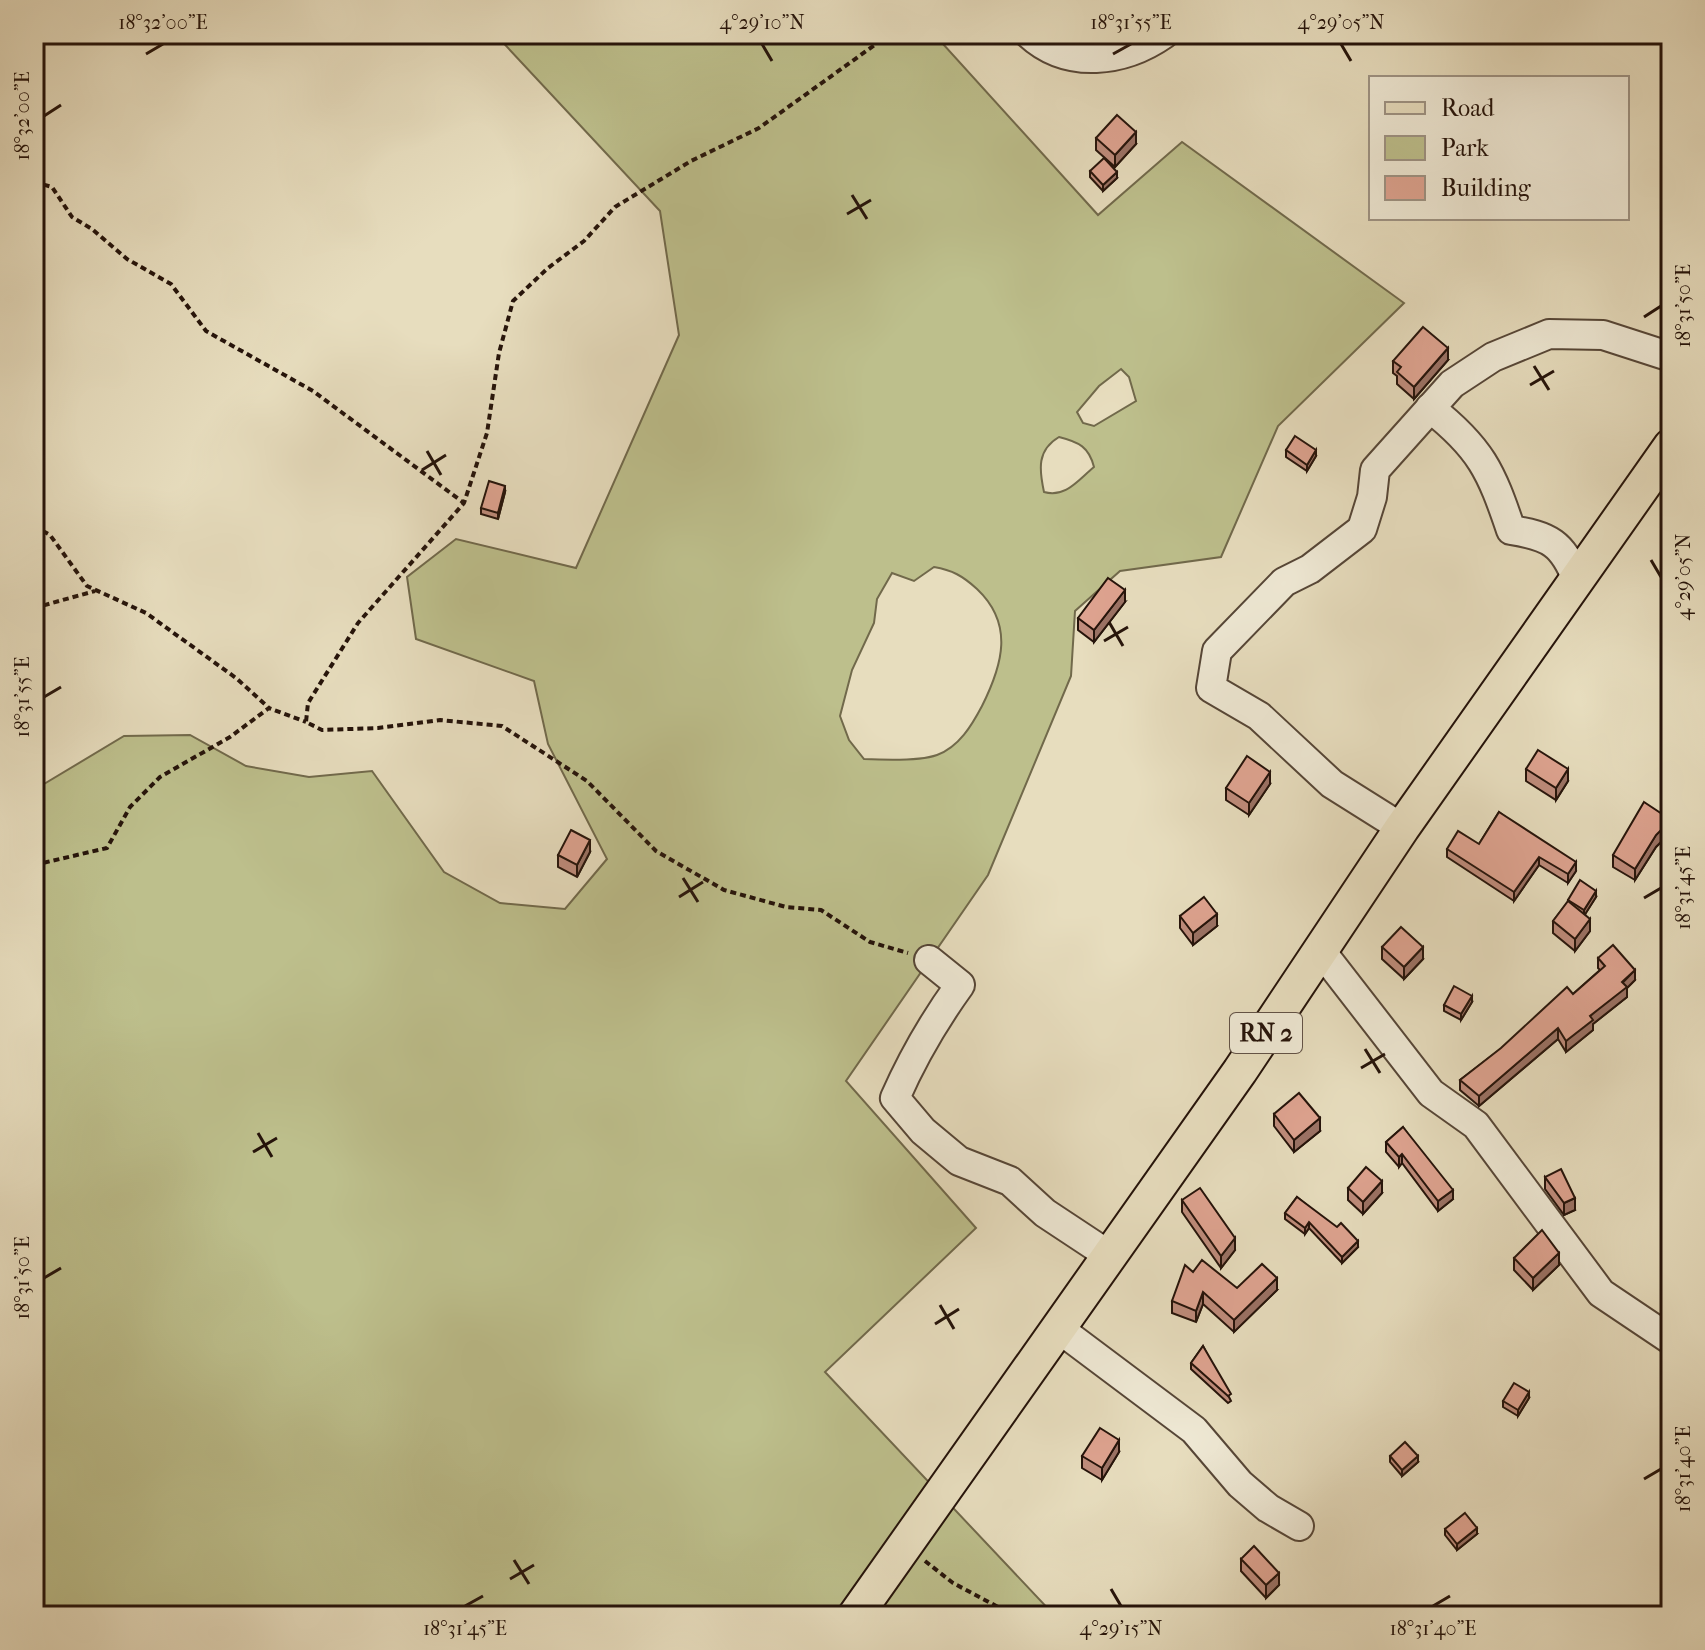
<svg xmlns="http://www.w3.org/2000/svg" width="1705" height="1650" viewBox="0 0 1705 1650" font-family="'IM FELL French Canon',serif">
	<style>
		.green { fill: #bdbf8c; stroke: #71694b; stroke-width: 2; fill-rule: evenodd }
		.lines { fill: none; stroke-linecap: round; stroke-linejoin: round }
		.minor-casing { stroke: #564637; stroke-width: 32 }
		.major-casing { stroke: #25130a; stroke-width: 38 }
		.path { stroke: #25130a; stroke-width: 4; stroke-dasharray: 6 4; stroke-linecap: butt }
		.minor { stroke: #efe9d5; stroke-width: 28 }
		.major { stroke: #e7ddbe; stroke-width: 34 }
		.wall { fill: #bf8c7c; stroke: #25130a; stroke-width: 2 }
		.shaded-wall { fill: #9b7265; stroke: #25130a; stroke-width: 2 }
		.building { fill: #dea390; stroke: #25130a; stroke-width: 2 }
		.ticks { fill: none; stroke: #25130a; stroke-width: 3 }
		.labels { text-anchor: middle; stroke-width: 6; stroke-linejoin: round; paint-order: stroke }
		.shield { fill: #efe9d5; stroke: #625347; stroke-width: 2 }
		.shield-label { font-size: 24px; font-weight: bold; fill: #25130a }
		.neatline { fill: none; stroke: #25130a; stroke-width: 3 }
		.ticks-label { font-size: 20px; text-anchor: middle; fill: #25130a }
	</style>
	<rect width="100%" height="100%" fill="#e7ddbe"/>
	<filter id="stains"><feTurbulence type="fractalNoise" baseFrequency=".0025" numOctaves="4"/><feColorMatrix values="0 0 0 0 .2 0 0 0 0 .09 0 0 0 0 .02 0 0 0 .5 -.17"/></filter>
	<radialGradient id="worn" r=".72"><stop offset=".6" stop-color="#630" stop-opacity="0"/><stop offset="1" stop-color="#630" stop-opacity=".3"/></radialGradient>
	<path class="green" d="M 495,34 L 934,34 L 1098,215 L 1182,142 L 1404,303 L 1278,426 L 1221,557 L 1120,571 L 1075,611 L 1071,676 L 988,875 L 846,1081 L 976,1228 L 825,1372 L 1055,1616 L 34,1616 L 34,790 L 124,736 L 190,735 L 246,766 L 309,777 L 372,771 L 444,872 L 500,903 L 565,909 L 607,859 L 548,744 L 534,681 L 416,639 L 407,577 L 456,539 L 576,568 L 679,335 L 660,211 ZM 1121,369 L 1129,377 L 1136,401 L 1094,426 L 1083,423 L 1077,412 L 1099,386 ZM 1059,437 C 1079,442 1089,447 1094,467 C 1078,480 1066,498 1044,492 C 1039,469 1037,450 1059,437 ZM 934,567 C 952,570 963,576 977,589 C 1014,624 1003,664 982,706 C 972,725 959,747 937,755 C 920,761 883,760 864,759 L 849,740 L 840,716 L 852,670 L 874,623 L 877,599 L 892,573 L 914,581 Z"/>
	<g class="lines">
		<g class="minor-casing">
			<g id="minor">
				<path d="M 1029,34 C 1068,70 1124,62 1164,34"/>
				<path d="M 1430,408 C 1481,448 1491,471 1511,530 C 1549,536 1563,543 1577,580"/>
				<polyline points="1402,828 1332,784 1259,716 1211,688 1217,651 1284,582 1310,569 1362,529 1372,497 1375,470 1452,384 1493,357 1549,334 1603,335 1671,357"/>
				<polyline points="1321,951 1431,1093 1476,1125 1601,1293 1671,1340"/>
				<path d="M 929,960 L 960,985 C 934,1021 913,1057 895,1098 L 923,1131 L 959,1161 L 1010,1181 L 1045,1213 L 1107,1254"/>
				<polyline points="1058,1328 1194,1430 1240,1484 1268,1508 1299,1526"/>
			</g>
		</g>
		<g class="major-casing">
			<polyline id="major" points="855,1616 1240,1071 1402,828 1671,446"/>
		</g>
		<g class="path">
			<polyline points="890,34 759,128 691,161 615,207 584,241 548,268 513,301 499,353 487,433 464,503 358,623 308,703 306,722 322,730 378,728 440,720 502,726 587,781 656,851 724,890 786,907 821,910 870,942 908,953"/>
			<polyline points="34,182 52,187 72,217 92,229 127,259 171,284 206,331 313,391 464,503"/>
			<polyline points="34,526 50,535 87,586 146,613 236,678 269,708"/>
			<polyline points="34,608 95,591"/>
			<polyline points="34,865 107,848 130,807 160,777 230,737 269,708 306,722"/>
			<polyline points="925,1561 953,1583 1015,1616"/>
		</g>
		<use href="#minor" class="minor"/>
		<use href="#major" class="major"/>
	</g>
	<g class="wall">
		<polygon points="1096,138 1136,144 1115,167 1096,150"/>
		<polygon points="1090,171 1117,178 1103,191 1090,177"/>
		<polygon points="1448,360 1414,399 1397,384 1397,376 1393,373 1393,361"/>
		<polygon points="1286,450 1316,456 1307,471 1286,457"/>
		<polygon points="505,492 498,519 481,514 481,508"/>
		<polygon points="1125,602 1094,642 1078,630 1078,618"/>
		<polygon points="1526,769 1568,781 1556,800 1526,781"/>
		<polygon points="1270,784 1249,815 1226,800 1226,788"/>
		<polygon points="1499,812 1576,871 1568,883 1539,865 1514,901 1447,857 1447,849 1479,844"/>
		<polygon points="1671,832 1656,847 1635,880 1613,867 1613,855"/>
		<polygon points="590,852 577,877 558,867 558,855"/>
		<polygon points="1596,897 1585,914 1590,931 1575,951 1553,933 1553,921 1568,902 1568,900"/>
		<polygon points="1180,916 1217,926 1193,945 1180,928"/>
		<polygon points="1382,947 1423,959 1404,979 1382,959"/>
		<polygon points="1598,958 1635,980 1627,988 1627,997 1593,1024 1593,1030 1566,1052 1558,1039 1479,1106 1460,1090 1460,1080 1573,994 1600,970 1598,968"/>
		<polygon points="1472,1002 1461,1020 1444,1011 1444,1005"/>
		<polygon points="1274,1114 1320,1131 1294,1152 1274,1126"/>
		<polygon points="1403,1127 1453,1199 1438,1211 1402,1163 1399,1167 1386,1152 1386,1142"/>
		<polygon points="1545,1177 1575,1210 1564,1215 1545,1189"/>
		<polygon points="1348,1188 1382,1193 1363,1214 1348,1200"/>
		<polygon points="1297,1197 1358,1247 1342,1263 1309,1228 1305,1234 1285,1219 1285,1213"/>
		<polygon points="1182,1200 1235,1250 1221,1268 1182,1212"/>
		<polygon points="1514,1258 1559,1265 1533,1290 1514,1270"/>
		<polygon points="1193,1272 1237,1288 1277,1290 1234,1332 1203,1304 1196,1322 1172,1313 1172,1301"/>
		<polygon points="1203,1346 1231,1401 1228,1403 1191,1369 1191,1363"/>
		<polygon points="1529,1398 1518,1416 1503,1407 1503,1401"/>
		<polygon points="1119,1452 1102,1480 1082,1468 1082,1456"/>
		<polygon points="1390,1456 1418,1462 1402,1476 1390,1462"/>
		<polygon points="1445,1529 1477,1534 1457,1550 1445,1535"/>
		<polygon points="1241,1559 1279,1585 1266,1598 1241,1571"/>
	</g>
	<g class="shaded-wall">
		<polygon points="1136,132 1136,144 1115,167 1115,155"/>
		<polygon points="1117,172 1117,178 1103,191 1103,185"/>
		<polygon points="1448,348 1448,360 1414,399 1414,387"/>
		<polygon points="1316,450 1316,456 1307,471 1307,465"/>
		<polygon points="505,486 505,492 498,519 498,513"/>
		<polygon points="1125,590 1125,602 1094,642 1094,630"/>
		<polygon points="1568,769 1568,781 1556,800 1556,788"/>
		<polygon points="1270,772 1270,784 1249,815 1249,803"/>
		<polygon points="1671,820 1671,832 1656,847 1635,880 1635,869 1656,835"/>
		<polygon points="590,840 590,852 577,877 577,865"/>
		<polygon points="1539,857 1539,865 1514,901 1514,892"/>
		<polygon points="1576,862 1576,871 1568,883 1568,874"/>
		<polygon points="1596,891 1596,897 1584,916 1584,910"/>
		<polygon points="1217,914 1217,926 1193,945 1193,933"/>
		<polygon points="1590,919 1590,931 1575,951 1575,939"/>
		<polygon points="1423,947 1423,959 1404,979 1404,967"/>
		<polygon points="1635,970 1635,980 1627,988 1627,997 1593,1024 1593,1030 1566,1052 1566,1041"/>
		<polygon points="1472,996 1472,1002 1461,1020 1461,1014"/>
		<polygon points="1558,1028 1558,1039 1479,1106 1479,1096"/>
		<polygon points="1320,1118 1320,1131 1294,1152 1294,1140"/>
		<polygon points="1402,1154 1402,1163 1399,1167 1399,1157"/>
		<polygon points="1382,1181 1382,1193 1363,1214 1363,1202"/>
		<polygon points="1453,1190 1453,1199 1438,1211 1438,1201"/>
		<polygon points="1575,1198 1575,1210 1564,1215 1564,1203"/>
		<polygon points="1309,1222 1309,1228 1305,1234 1305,1228"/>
		<polygon points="1235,1238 1235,1250 1221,1268 1221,1256"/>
		<polygon points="1358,1241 1358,1247 1342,1263 1342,1257"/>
		<polygon points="1559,1253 1559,1265 1533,1290 1533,1278"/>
		<polygon points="1277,1278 1277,1290 1234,1332 1234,1320"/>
		<polygon points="1203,1292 1203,1304 1196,1322 1196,1311"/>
		<polygon points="1529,1392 1529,1398 1518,1416 1518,1410"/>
		<polygon points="1119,1440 1119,1452 1102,1480 1102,1468"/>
		<polygon points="1418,1456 1418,1462 1402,1476 1402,1470"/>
		<polygon points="1477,1528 1477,1534 1457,1550 1457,1544"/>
		<polygon points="1279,1573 1279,1585 1266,1598 1266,1585"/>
	</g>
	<g class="building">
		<polygon points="1117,115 1136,132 1115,155 1096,138"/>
		<polygon points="1104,158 1117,172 1103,185 1090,171"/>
		<polygon points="1423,327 1448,348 1414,387 1397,372 1401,367 1393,361"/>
		<polygon points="1295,436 1316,450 1307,465 1286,450"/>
		<polygon points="489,481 505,486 498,513 481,508"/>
		<polygon points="1108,578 1125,590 1094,630 1078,618"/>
		<polygon points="1538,750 1568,769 1556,788 1526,769"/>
		<polygon points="1247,756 1270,772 1249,803 1226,788"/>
		<polygon points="1644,802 1671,820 1656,835 1635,869 1613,855"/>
		<polygon points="1499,812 1576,862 1568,874 1539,857 1514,892 1447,849 1458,831 1479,844"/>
		<polygon points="571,830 590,840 577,865 558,855"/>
		<polygon points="1580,880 1596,891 1584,910 1568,900"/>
		<polygon points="1204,897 1217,914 1193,933 1180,916"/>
		<polygon points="1568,901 1590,919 1575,939 1553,921"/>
		<polygon points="1401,927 1423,947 1404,967 1382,947"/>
		<polygon points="1613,945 1635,970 1622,982 1627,987 1590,1016 1593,1020 1566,1041 1558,1028 1479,1096 1460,1080 1501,1048 1567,987 1573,994 1605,966 1598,958"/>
		<polygon points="1454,986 1472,996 1461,1014 1444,1005"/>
		<polygon points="1299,1093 1320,1118 1294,1140 1274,1114"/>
		<polygon points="1403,1127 1453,1190 1438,1201 1402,1154 1399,1157 1386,1142"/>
		<polygon points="1366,1167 1382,1181 1363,1202 1348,1188"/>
		<polygon points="1561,1169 1575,1198 1564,1203 1545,1177"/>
		<polygon points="1200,1188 1235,1238 1221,1256 1182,1200"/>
		<polygon points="1297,1197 1337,1227 1341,1223 1358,1241 1342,1257 1309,1222 1305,1228 1285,1213"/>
		<polygon points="1542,1230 1559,1253 1533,1278 1514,1258"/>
		<polygon points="1202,1260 1237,1288 1262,1264 1277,1278 1234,1320 1203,1292 1196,1311 1172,1301 1185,1265 1193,1272"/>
		<polygon points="1203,1346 1231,1394 1228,1396 1191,1363"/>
		<polygon points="1514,1383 1529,1392 1518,1410 1503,1401"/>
		<polygon points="1100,1428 1119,1440 1102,1468 1082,1456"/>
		<polygon points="1405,1442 1418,1456 1402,1470 1390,1456"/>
		<polygon points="1465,1513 1477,1528 1457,1544 1445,1529"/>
		<polygon points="1254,1546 1279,1573 1266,1585 1241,1559"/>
		<polygon points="1346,1607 1363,1616 1341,1616"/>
	</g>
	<path class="ticks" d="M 762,44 L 772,61M 1341,44 L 1351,61M 146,54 L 163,44M 1113,54 L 1131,44M 44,116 L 61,105M 852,195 L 867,219M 847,214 L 871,200M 1644,317 L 1661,306M 1534,366 L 1549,390M 1530,385 L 1554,371M 427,451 L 441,475M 422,470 L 446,455M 1651,560 L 1661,577M 1109,622 L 1123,646M 1104,641 L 1128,627M 44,697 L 61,687M 683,878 L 698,902M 679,897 L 703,882M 1644,898 L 1661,888M 1365,1049 L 1380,1073M 1361,1068 L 1385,1054M 258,1133 L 272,1157M 253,1152 L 277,1138M 44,1278 L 61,1268M 940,1305 L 954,1329M 935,1324 L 959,1309M 1644,1479 L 1661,1469M 514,1560 L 529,1584M 510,1579 L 534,1565M 1111,1589 L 1121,1606M 465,1606 L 483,1596M 1433,1606 L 1450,1596"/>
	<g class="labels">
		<rect class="shield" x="1230" y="1013" width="72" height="40" rx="6"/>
		<g class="shield-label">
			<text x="1266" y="1041">RN 2</text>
		</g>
	</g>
	<rect width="1705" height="1650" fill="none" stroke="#e7ddbe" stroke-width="88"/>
	<rect x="1369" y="76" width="260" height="144" fill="#efe9d5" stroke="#9e9384" stroke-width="2"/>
	<rect x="1385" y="102" width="40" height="12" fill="#e7ddbe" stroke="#9e9384" stroke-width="2"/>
	<text x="1441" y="116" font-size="24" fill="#25130a">Road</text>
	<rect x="1385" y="136" width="40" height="24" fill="#bdbf8c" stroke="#9e9384" stroke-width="2"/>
	<text x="1441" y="156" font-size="24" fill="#25130a">Park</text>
	<rect x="1385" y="176" width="40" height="24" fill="#dea390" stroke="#9e9384" stroke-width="2"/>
	<text x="1441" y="196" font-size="24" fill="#25130a">Building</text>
	<rect x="44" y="44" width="1617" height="1562" class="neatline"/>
	<g class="ticks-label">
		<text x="163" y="29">18°32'00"E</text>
		<text x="762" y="29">4°29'10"N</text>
		<text x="1131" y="29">18°31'55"E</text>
		<text x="1341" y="29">4°29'05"N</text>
		<text transform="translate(22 116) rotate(-90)" y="7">18°32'00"E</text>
		<text transform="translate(1683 306) rotate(-90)" y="7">18°31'50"E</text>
		<text transform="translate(1683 577) rotate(-90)" y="7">4°29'05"N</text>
		<text transform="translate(22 697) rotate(-90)" y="7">18°31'55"E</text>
		<text transform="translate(1683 888) rotate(-90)" y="7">18°31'45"E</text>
		<text transform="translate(22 1278) rotate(-90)" y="7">18°31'50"E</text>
		<text transform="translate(1683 1469) rotate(-90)" y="7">18°31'40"E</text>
		<text x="465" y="1635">18°31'45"E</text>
		<text x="1121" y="1635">4°29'15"N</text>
		<text x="1433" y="1635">18°31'40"E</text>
	</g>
	<rect width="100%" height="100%" filter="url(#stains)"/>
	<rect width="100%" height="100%" fill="url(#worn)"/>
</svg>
